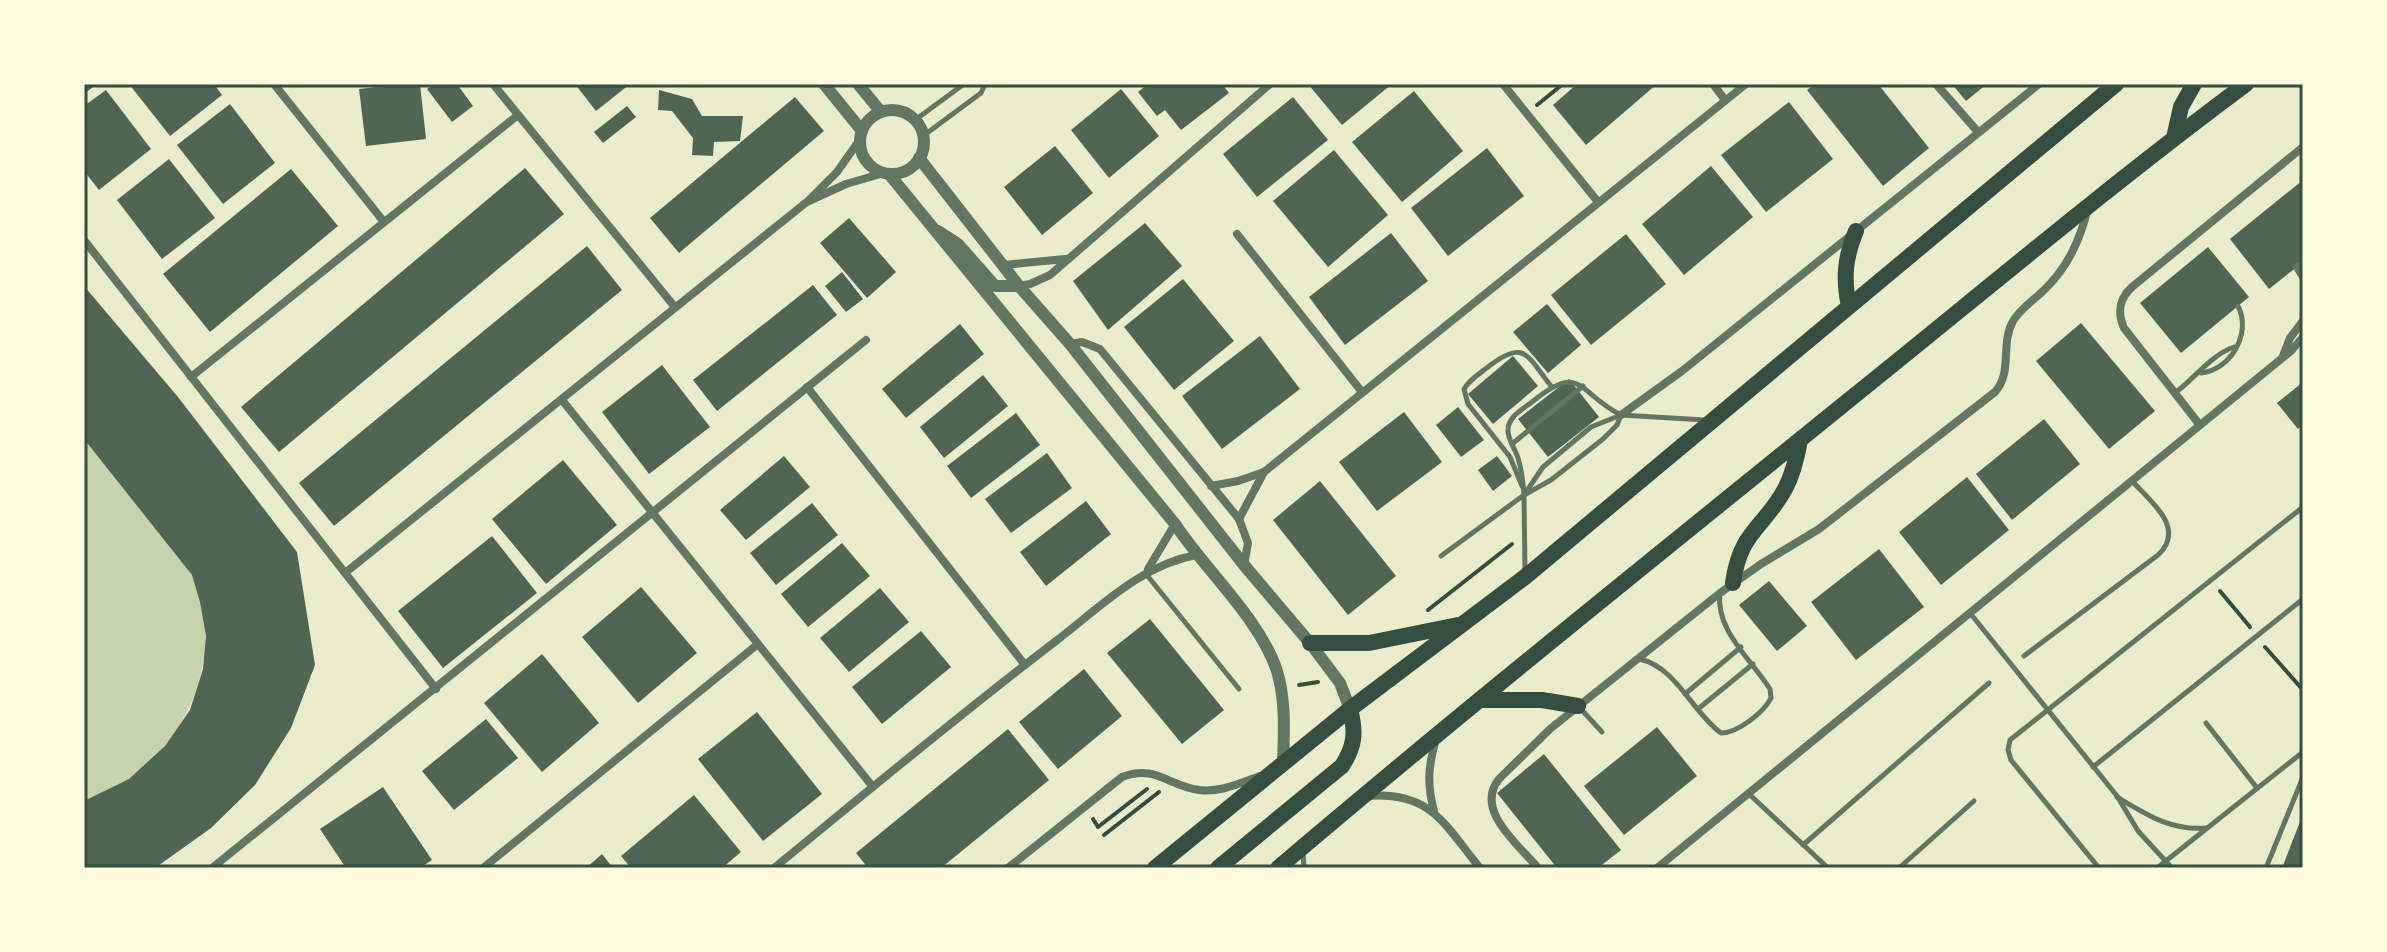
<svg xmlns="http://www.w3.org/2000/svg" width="2387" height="952" viewBox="0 0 2387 952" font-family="'Fira Sans',sans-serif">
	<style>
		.green { fill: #cad2ad }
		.building { fill: #4f6655 }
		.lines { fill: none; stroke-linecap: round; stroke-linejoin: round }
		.path { stroke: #344e41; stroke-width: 4 }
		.service { stroke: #617663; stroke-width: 5 }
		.minor { stroke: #617663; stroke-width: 8 }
		.tertiary { stroke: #617663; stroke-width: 12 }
		.primary { stroke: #344e41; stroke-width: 16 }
		.neatline { fill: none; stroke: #344e41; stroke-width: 3 }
	</style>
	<rect width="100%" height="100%" fill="#e9edc9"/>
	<path class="green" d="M 84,439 C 107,467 131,496 154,525 C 166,540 182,556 191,574 C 228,643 191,738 128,780 C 115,788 98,794 84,801 Z"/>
	<g class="building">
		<polygon points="84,84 97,84 84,94"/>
		<polygon points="129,84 214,84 222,95 170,136"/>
		<polygon points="403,84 420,84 426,139 366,146 359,89"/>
		<polygon points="434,84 457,84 473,106 452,122 427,89"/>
		<polygon points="575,84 630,84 596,111"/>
		<polygon points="1148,84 1222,84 1229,93 1181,130 1165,110 1157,116 1138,92"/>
		<polygon points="1308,84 1392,84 1342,125"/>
		<polygon points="1577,84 1657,84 1586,145 1553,105"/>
		<polygon points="1815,84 1878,84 1929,148 1883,186 1807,90"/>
		<polygon points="1952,84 1987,84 1966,101"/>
		<polygon points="1121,89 1159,136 1109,178 1071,130"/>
		<polygon points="106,90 151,149 99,190 84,171 84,106"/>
		<polygon points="659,90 692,99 702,116 743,116 740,141 714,142 713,156 692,155 693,138 672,111 658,110"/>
		<polygon points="1414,91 1463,151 1402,202 1352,142"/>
		<polygon points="795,97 824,131 679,253 650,218"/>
		<polygon points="1293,97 1328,140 1257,197 1223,154"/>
		<polygon points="1789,102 1833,159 1766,212 1721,155"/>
		<polygon points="230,104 275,163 223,204 177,145"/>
		<polygon points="627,106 636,117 603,143 594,132"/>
		<polygon points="1055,146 1093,193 1042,235 1004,187"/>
		<polygon points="1487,148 1524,196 1448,256 1411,208"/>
		<polygon points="1334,150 1388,215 1328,267 1273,201"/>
		<polygon points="169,159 215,218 162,259 117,200"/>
		<polygon points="1711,166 1753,217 1684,275 1642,224"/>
		<polygon points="525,168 564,214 279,452 241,407"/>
		<polygon points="291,169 338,226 210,332 163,274"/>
		<polygon points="2303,180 2303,262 2269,289 2230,239"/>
		<polygon points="849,218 896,272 867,298 820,243"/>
		<polygon points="1145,223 1182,266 1108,330 1073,281"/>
		<polygon points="1391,233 1428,281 1345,345 1309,297"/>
		<polygon points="1626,234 1666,284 1591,345 1551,295"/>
		<polygon points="587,246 622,290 334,526 299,483"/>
		<polygon points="2208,247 2249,297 2181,353 2140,303"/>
		<polygon points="842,272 863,299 846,312 825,286"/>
		<polygon points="1183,279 1234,341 1174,390 1124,327"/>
		<polygon points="813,285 837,315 717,411 693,380"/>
		<polygon points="84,286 178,397 297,552 315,665 291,728 255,785 211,828 155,868 84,868 84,801 129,779 165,746 190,710 203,669 206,636 200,602 192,575 84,439"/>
		<polygon points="1547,304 1581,345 1548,373 1513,332"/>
		<polygon points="2081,323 2155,411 2109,449 2036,361"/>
		<polygon points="960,324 984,354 906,418 882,389"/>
		<polygon points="1260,336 1300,389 1222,449 1182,396"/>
		<polygon points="1513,356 1538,386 1493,424 1468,394"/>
		<polygon points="662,365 710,427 649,474 602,412"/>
		<polygon points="983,375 1008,406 944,458 920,427"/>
		<polygon points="1569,379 1599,417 1548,457 1518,419"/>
		<polygon points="2303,382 2303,424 2298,429 2277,403"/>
		<polygon points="1458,407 1484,440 1461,457 1436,425"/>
		<polygon points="1404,412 1442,462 1377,511 1339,462"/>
		<polygon points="1016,413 1040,445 971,498 947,466"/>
		<polygon points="2044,419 2080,464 2012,520 1976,474"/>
		<polygon points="1047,453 1072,488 1011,533 985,499"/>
		<polygon points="784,456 810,487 746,540 720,510"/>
		<polygon points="1497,456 1512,476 1493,491 1478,470"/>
		<polygon points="563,460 617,525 546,584 492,519"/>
		<polygon points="1967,477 2009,530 1941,585 1899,532"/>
		<polygon points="1320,481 1396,576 1348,615 1273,520"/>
		<polygon points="1086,501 1111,534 1046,586 1020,552"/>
		<polygon points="812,503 838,535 776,585 750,553"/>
		<polygon points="492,536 537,593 443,668 398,611"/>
		<polygon points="842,543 870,576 808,627 781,594"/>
		<polygon points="1879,549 1924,607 1856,660 1811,602"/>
		<polygon points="1769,581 1807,626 1777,651 1739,605"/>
		<polygon points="641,587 697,653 638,703 582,637"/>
		<polygon points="880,588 909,622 849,672 820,638"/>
		<polygon points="1150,619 1224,710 1182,744 1107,653"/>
		<polygon points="921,631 951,667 882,724 852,687"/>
		<polygon points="542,654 599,723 542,772 484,703"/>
		<polygon points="1084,669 1122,716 1058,769 1019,722"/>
		<polygon points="757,712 822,794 763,841 698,759"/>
		<polygon points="486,719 518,758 454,810 422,771"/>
		<polygon points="1657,727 1697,776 1624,835 1584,786"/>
		<polygon points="1008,729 1049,780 941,868 868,868 856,853"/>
		<polygon points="1544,754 1621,850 1598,868 1557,868 1497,793"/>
		<polygon points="383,787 432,860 420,868 346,868 320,829"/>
		<polygon points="694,795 741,852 722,868 631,868 621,856"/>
		<polygon points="2303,814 2303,868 2282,868"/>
		<polygon points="602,854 613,868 586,868"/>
	</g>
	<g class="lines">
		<g class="path">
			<polyline points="1537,105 1563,84"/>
			<polyline points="2220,591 2250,627"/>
			<polyline points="1428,610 1512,544"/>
			<polyline points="2265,647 2303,690"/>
			<polyline points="1299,685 1318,682"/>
			<polyline points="1093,819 1098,827 1147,789"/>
			<polyline points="1104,835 1159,792"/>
		</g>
		<g class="service">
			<polyline points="907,84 937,84"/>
			<polyline points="915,120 964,84"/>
			<polyline points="923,136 981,93 985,84"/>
			<path d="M 2201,373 C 2231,370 2252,333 2238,306"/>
			<path d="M 2175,393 C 2195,378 2211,355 2234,347"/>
			<polyline points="1512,444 1583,386"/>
			<path d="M 1522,486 L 1510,457 L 1468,404 L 1464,389 C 1470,379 1479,374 1488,367 C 1525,338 1527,356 1551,386"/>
			<path d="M 1441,556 L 1524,495 L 1551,480 L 1603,439 L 1617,425 L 1621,415 C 1577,393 1582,361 1532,402 C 1523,409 1509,416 1508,429 C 1507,439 1515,448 1518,458 C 1522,470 1523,483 1524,495"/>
			<polyline points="1525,573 1524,495 1543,467 1591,427 1621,415 1705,420"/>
			<polyline points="1146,574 1239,689"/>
			<polyline points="1970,613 2117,796 2138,831 2172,868"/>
			<path d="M 2024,656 L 2158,555 C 2187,528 2150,501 2132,481"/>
			<path d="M 1640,659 C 1677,668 1692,712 1721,733 C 1738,733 1764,712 1771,698 L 1770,689 C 1751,659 1715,630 1720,593"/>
			<polyline points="1685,694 1741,647"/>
			<polyline points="1579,707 1602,732"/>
			<polyline points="1698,709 1753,664"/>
			<polyline points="2206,723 2257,788"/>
			<polyline points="2093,767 2303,599"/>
			<polyline points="1749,794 1828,868"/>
			<path d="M 2117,797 C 2147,815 2171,831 2207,828"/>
			<polyline points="1803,845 1989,683"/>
			<polyline points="1303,853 1304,868"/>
			<polyline points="1899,868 1974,801"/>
			<polyline points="2099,868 2011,760 2008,750 2010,740 2303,507"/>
			<polyline points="2157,868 2303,752"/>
			<polyline points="2266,868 2303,777"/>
		</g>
		<g class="minor">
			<polyline points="274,84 384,222"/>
			<polyline points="493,84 674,306"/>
			<polyline points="1503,84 1598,202"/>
			<polyline points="1713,84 1725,100"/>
			<polyline points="1936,84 1978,132"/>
			<polyline points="809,201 846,184 884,173"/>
			<polyline points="1237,234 1362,392"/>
			<polyline points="84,240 436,689"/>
			<polyline points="1004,265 1065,259"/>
			<polyline points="2297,267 2303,277"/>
			<polyline points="1019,286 1030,284 1050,275 1270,84"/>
			<polyline points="1070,344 1082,342 1100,349 1239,519 1248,543 1244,565"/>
			<polyline points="2283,356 2290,338 2303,321"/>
			<polyline points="191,377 518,115"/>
			<polyline points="807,387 1025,665"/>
			<polyline points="562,400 873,787"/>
			<polyline points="1621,415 1682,371 2039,84"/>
			<path d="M 2199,424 L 2124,328 C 2117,312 2119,299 2132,287 L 2303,147"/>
			<polyline points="1211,486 1238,481 1264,472 1746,84"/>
			<polyline points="1239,519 1264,472"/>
			<polyline points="1148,569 1175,524"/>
			<polyline points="345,573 808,201 837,172 861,138"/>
			<path d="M 1367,796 C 1431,791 1444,824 1480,868"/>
			<path d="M 1434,811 C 1427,785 1428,766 1436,739"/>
			<polyline points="212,868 866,340"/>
			<polyline points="483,868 758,644"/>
			<path d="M 774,868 C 868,791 960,714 1056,641 C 1099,608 1141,565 1196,555"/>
			<path d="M 1008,868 L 1122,777 C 1156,764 1168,786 1199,790 C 1220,793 1240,783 1260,776"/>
			<path d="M 1538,868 C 1518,844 1474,810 1499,779 L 1550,729 L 1720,593 L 1761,564 L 1819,529 L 1995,392 C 2013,372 2000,344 2013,321 C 2021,308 2034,300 2044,290 C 2068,267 2080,240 2088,208"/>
			<polyline points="1657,868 2291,351 2303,337"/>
		</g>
		<g class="tertiary">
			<polyline points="824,84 862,131"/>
			<polyline points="858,84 881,112"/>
			<circle cx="892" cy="142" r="32"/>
			<polyline points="919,158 1019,286 1070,344 1244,565 1310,643 1340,683 1350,709"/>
			<path d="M 889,174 L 1175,524 C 1206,571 1260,619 1277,671 C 1286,700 1284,734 1283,764"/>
			<polyline points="938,231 958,244 995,286 1019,286"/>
		</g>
		<g class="primary">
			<polyline points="2174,138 2181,107 2194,84"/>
			<path d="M 1849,306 C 1843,279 1845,257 1856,231"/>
			<path d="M 1733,583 C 1740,531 1763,529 1785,489 C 1793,474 1797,457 1800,440"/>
			<polyline points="1310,643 1369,643 1458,625"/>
			<polyline points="1480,700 1542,700 1578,706"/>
			<polyline points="1155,868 1350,709 1525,577 2116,84"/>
			<path d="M 1218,868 L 1342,766 C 1355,746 1356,732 1350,709"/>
			<path d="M 1278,868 C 1465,709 1658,555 1849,400 C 1981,294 2110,185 2246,84"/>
		</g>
	</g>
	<rect width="2387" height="952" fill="none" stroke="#fefae0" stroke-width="172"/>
	<rect x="86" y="86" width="2215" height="780" class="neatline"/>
</svg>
